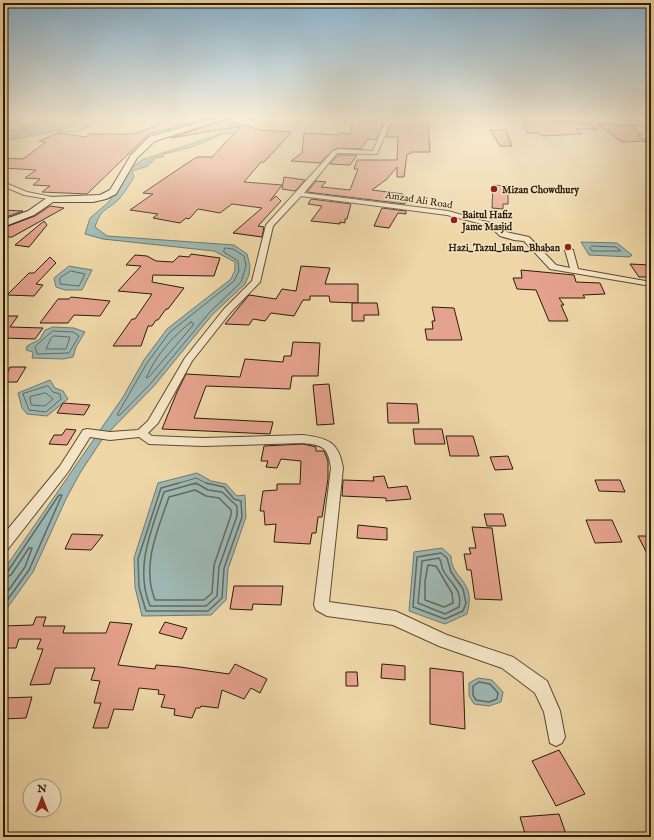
<svg xmlns="http://www.w3.org/2000/svg" width="654" height="840" viewBox="0 0 654 840" font-family="'IM FELL English',serif">
	<style>
		.green { fill: #b2bf8c; stroke: #6e6e4c }
		.water { fill: #9eb7b2; stroke: #6f7970 }
		.lines { fill: none; stroke-linecap: round; stroke-linejoin: round }
		.shore-far1 { stroke: #646a5f; stroke-width: 1 }
		.shore { stroke: #646a5f; stroke-width: 1.5 }
		.building { fill: #e5a28e; stroke: #291d0c }
		.minor-casing { stroke: #5a4b32; stroke-width: 2 }
		.tertiary-casing { stroke: #5a4b32; stroke-width: 2 }
		.secondary-casing { stroke: #291d0c; stroke-width: 2 }
		.minor { fill: #f4e4c5; fill-rule: evenodd }
		.tertiary { fill: #f4e4c5; fill-rule: evenodd }
		.secondary { fill: #f4e4c5; fill-rule: evenodd }
		.poi-dot { fill: #8f2418; stroke: #f4e4c5; stroke-width: 1.5 }
		.labels { text-anchor: middle; stroke-width: 3; stroke-linejoin: round; paint-order: stroke }
		.far-poi-label { font-size: 10px; font-weight: bold; fill: #291d0c; stroke: #f4e4c5; text-anchor: start }
		.far-street-label { font-size: 10px; fill: #291d0c; stroke: #f4e4c5 }
	</style>
	<rect width="100%" height="100%" fill="#eed6a6"/>
	<filter id="stains"><feTurbulence type="fractalNoise" baseFrequency=".005" numOctaves="4"/><feColorMatrix values="0 0 0 0 .2 0 0 0 0 .09 0 0 0 0 .02 0 0 0 .5 -.17"/></filter>
	<radialGradient id="worn" r=".72"><stop offset=".6" stop-color="#630" stop-opacity="0"/><stop offset="1" stop-color="#630" stop-opacity=".3"/></radialGradient>
	<path class="green" d="M 81,118 L 99,118 C 86,131 75,134 57,131 Z"/>
	<g class="water">
		<path d="M 63,118 L 84,118 C 76,130 19,138 3,141 L 3,131 L 28,130 L 20,128 L 39,122 Z"/>
		<path d="M 250,118 L 258,118 L 252,120 L 251,125 C 243,129 232,135 223,134 L 192,147 L 164,154 L 163,157 L 155,158 L 148,166 L 132,171 L 134,177 C 129,185 124,194 117,201 C 104,212 101,209 95,227 L 107,236 L 234,245 L 247,254 L 250,266 L 249,275 L 245,284 L 212,315 L 154,386 L 103,438 L 80,473 L 66,499 L 33,572 L 3,614 L 3,571 L 123,397 L 144,360 L 167,329 L 231,279 L 235,270 L 235,262 L 214,251 L 103,239 L 85,234 L 90,218 L 109,202 L 127,171 L 142,160 L 214,136 L 242,124 Z"/>
		<polygon points="581,242 617,243 632,255 630,257 589,255"/>
		<polygon points="69,266 92,270 82,290 65,290 56,287 54,278"/>
		<polygon points="53,327 74,328 85,332 76,347 73,357 63,359 32,358 33,352 26,350 27,346 40,339 45,330"/>
		<polygon points="50,380 55,388 63,391 68,399 47,416 27,414 22,408 18,393"/>
		<polygon points="197,473 211,481 226,484 237,496 245,495 246,517 228,569 226,600 211,615 142,616 135,587 134,558 158,483"/>
		<path d="M 442,548 L 451,556 C 451,580 477,579 467,614 L 445,624 L 409,611 L 414,552 Z"/>
		<polygon points="478,678 492,680 503,692 501,702 489,706 474,704 469,696 469,683"/>
	</g>
	<g class="lines">
		<g class="shore-far1">
			<polygon points="592,246 616,247 621,251 592,251 590,248"/>
			<polygon points="225,248 233,249 244,256 246,266 241,282 209,313 151,383 120,415 117,415 147,363 170,332 234,281 239,271 238,261 224,252"/>
			<polygon points="71,271 85,274 79,286 60,284 60,278"/>
			<path d="M 191,322 L 194,324 L 149,377 L 146,378 C 157,354 171,338 191,322 Z"/>
			<polygon points="53,331 73,332 79,336 69,353 37,354 35,347"/>
			<polygon points="54,336 70,337 66,349 46,349 51,338"/>
			<polygon points="48,386 53,392 60,394 61,399 46,412 29,410 23,394"/>
			<polygon points="46,393 53,399 45,406 31,405 30,397"/>
			<polyline points="176,484 196,478 208,484"/>
			<polyline points="193,484 197,484"/>
		</g>
		<g class="shore">
			<polyline points="179,483 161,488 138,559 139,587 146,611 208,611 222,598 224,568 242,517 241,501 234,499 224,487 206,483"/>
			<path d="M 196,483 L 208,490 L 222,492 L 237,506 L 237,516 L 219,567 L 217,596 L 206,606 L 150,606 C 134,567 152,529 164,492 Z"/>
			<path d="M 195,490 L 206,496 L 219,498 L 231,510 L 231,515 L 214,565 L 212,593 L 204,600 L 155,600 C 141,565 158,530 169,497 Z"/>
			<polygon points="441,553 447,558 451,572 463,589 466,603 463,611 445,619 413,607 417,557"/>
			<path d="M 439,558 C 442,562 441,566 443,570 C 450,584 463,589 459,607 L 445,614 L 418,603 L 422,561 Z"/>
			<polygon points="428,565 436,566 452,593 453,603 444,607 425,600 425,581"/>
			<polyline points="3,573 8,571 59,495 62,495 29,570 3,606"/>
			<polyline points="3,578 11,575 29,548 32,548 25,567 3,598"/>
			<polygon points="479,682 490,684 498,693 497,699 489,702 476,700 473,695 473,686"/>
		</g>
	</g>
	<g class="building">
		<polygon points="164,118 185,118 195,122 149,134 87,194 42,192 50,186 33,185 40,179 25,178 36,170 3,168 3,158 23,159 46,142 39,141 58,133 86,137 90,134 134,134 155,126"/>
		<polygon points="353,118 385,118 377,137 375,140 368,139 361,149 339,148 333,150 320,163 291,161 302,153 304,133 338,135 339,133 351,134"/>
		<polygon points="393,118 420,118 421,121 428,121 430,152 411,152 410,154 407,154 404,177 397,177 397,167 387,179 372,190 403,194 405,204 307,192 316,181 326,182 321,187 350,190 358,169 354,169 357,160 397,160 398,137 386,137"/>
		<polygon points="225,120 261,130 292,132 264,162 261,162 244,182 282,185 270,201 276,196 281,201 258,226 264,227 262,237 233,233 262,208 232,204 220,213 198,209 189,219 186,218 180,223 153,218 158,214 130,210 153,194 143,193 186,164 197,157 212,157 241,126 171,138"/>
		<polygon points="523,121 591,124 597,129 576,129 582,134 542,136 539,133 527,133"/>
		<polygon points="597,124 631,126 643,135 637,135 646,141 622,142"/>
		<polygon points="490,130 506,130 512,146 500,146"/>
		<polygon points="338,155 357,155 350,165 330,164"/>
		<polygon points="284,177 305,180 295,191 282,189"/>
		<polygon points="493,185 508,186 508,204 503,204 503,209 492,208"/>
		<polygon points="311,199 351,204 347,219 345,219 345,223 340,222 340,224 311,221 322,206 308,204"/>
		<polygon points="50,206 64,208 12,237 3,237 3,228 35,216"/>
		<polygon points="382,208 406,211 406,214 398,213 389,228 374,226"/>
		<polygon points="3,210 23,211 6,217 3,217"/>
		<polygon points="44,221 47,225 29,247 15,245"/>
		<polygon points="191,254 220,258 214,276 153,275 152,282 184,288 168,309 166,309 158,320 156,320 152,326 148,326 141,346 113,346 132,319 135,319 152,294 118,291 141,266 126,265 135,255 147,256 156,261 173,262 179,256 189,257"/>
		<polygon points="50,257 56,263 36,284 43,285 34,296 7,295 29,273 34,273"/>
		<polygon points="630,264 651,265 651,277 639,277"/>
		<polygon points="301,266 330,268 325,284 358,284 358,303 330,302 329,296 310,296 310,300 303,300 294,316 271,313 265,321 253,319 249,325 225,324 249,295 276,299 282,289 296,291"/>
		<polygon points="521,270 574,275 576,282 600,283 605,294 583,295 585,298 559,298 564,305 561,305 568,321 549,321 536,290 517,289 513,278 522,278"/>
		<polygon points="71,297 110,301 100,316 74,315 68,323 40,323 58,299 69,299"/>
		<polygon points="352,303 377,303 379,315 364,315 364,321 352,321"/>
		<polygon points="432,307 454,308 462,340 427,340 425,329 433,329 432,321 435,321"/>
		<polygon points="3,316 18,316 10,327 43,328 35,339 3,338"/>
		<polygon points="293,342 320,343 318,376 292,376 290,389 206,386 194,418 273,422 270,434 162,429 177,392 186,374 240,377 245,359 283,362 284,356 291,356"/>
		<polygon points="10,367 26,367 17,382 3,382"/>
		<polygon points="329,384 334,424 317,425 313,385"/>
		<polygon points="63,403 90,405 84,415 57,413"/>
		<polygon points="387,403 417,404 419,423 388,423"/>
		<polygon points="66,429 76,430 67,445 49,444 54,435 62,435"/>
		<polygon points="413,429 442,429 445,444 415,444"/>
		<polygon points="446,436 473,436 479,456 450,456"/>
		<polygon points="303,444 316,447 316,451 324,451 328,461 328,479 322,517 318,517 316,533 312,533 310,544 274,542 276,524 265,525 264,511 260,511 263,491 277,490 277,484 300,484 301,461 281,459 277,468 266,467 268,461 261,461 264,446"/>
		<polygon points="508,456 513,469 495,470 490,457"/>
		<polygon points="384,476 388,488 407,486 411,499 386,501 386,498 342,496 343,480 374,481 373,477"/>
		<polygon points="595,480 620,480 625,492 599,491"/>
		<polygon points="484,514 503,514 506,526 487,526"/>
		<polygon points="586,520 612,520 622,542 595,543"/>
		<polygon points="358,525 387,528 387,540 357,538"/>
		<polygon points="472,527 492,528 502,600 475,599 471,570 467,570 464,554 471,554 469,548 476,548"/>
		<polygon points="72,534 103,535 91,550 65,549"/>
		<polygon points="638,536 651,536 651,561"/>
		<polygon points="234,586 283,586 281,605 253,604 252,610 230,609"/>
		<polygon points="36,617 46,617 43,626 65,626 63,633 106,633 110,622 132,624 118,665 155,669 156,665 180,667 229,674 235,664 267,679 260,693 251,688 244,699 222,690 218,708 201,706 200,708 196,708 192,718 174,715 175,709 161,707 165,695 158,694 159,690 139,688 133,710 114,709 108,728 93,728 101,703 94,703 100,681 91,680 95,668 55,668 50,684 30,685 43,649 37,649 41,639 19,639 16,648 3,648 3,626 33,625"/>
		<polygon points="165,622 187,628 182,639 159,633"/>
		<polygon points="382,664 405,666 405,680 381,678"/>
		<polygon points="430,668 463,672 465,729 430,724"/>
		<polygon points="346,672 357,672 358,686 346,686"/>
		<polygon points="32,697 26,718 3,719 3,698"/>
		<polygon points="559,750 585,794 556,806 532,761"/>
		<polygon points="559,814 567,837 526,837 520,817"/>
	</g>
	<g class="lines">
		<g class="minor-casing">
			<g id="minor">
				<path d="M 387,118 L 392,118 L 377,154 L 337,153 L 304,193 L 448,211 L 494,224 L 506,232 L 529,237 L 556,265 L 570,268 L 565,250 L 569,248 L 573,250 L 578,269 L 651,282 L 651,286 L 550,269 L 524,241 L 514,240 L 500,236 L 490,226 L 447,215 L 301,196 L 273,226 L 260,282 L 230,313 L 192,361 L 158,423 L 148,433 L 152,436 L 203,438 L 303,435 C 328,438 339,442 343,468 L 329,602 L 395,611 L 447,635 L 513,657 L 547,681 L 560,711 L 565,737 L 562,743 L 556,746 L 550,743 L 544,712 L 535,693 L 502,668 L 439,646 L 393,625 L 327,616 L 316,610 L 314,605 L 331,468 C 328,447 323,445 303,443 L 203,446 L 149,444 L 139,437 L 110,440 L 90,437 L 68,472 L 8,549 L 3,550 L 3,535 L 60,466 L 83,430 L 87,429 L 110,432 L 138,430 L 148,421 L 185,358 L 224,309 L 252,281 L 266,225 L 333,151 L 339,149 L 373,151 Z"/>
				<polygon points="3,182 27,192 57,198 54,200 24,195 3,186"/>
			</g>
		</g>
		<g class="tertiary-casing">
			<polygon id="tertiary" points="527,118 588,118 651,122 651,126"/>
		</g>
		<g class="secondary-casing">
			<polygon id="secondary" points="215,118 228,118 155,141 137,158 116,194 106,199 93,202 53,202 34,215 3,227 3,220 28,211 48,197 100,195 110,190 131,155 149,137"/>
		</g>
		<use href="#minor" class="minor"/>
		<use href="#tertiary" class="tertiary"/>
		<use href="#secondary" class="secondary"/>
	</g>
	<linearGradient id="sky" x2="0" y2="1"><stop stop-color="#8ab5d2"/><stop offset="0.5" stop-color="#f7edd7"/><stop offset="1" stop-color="#f7edd7" stop-opacity="0"/></linearGradient>
	<rect width="654" height="236" fill="url(#sky)"/>
	<g class="poi-dot">
		<circle cx="494" cy="189" r="4"/>
		<circle cx="454" cy="220" r="4"/>
		<circle cx="568" cy="247" r="4"/>
	</g>
	<g class="labels">
		<g class="far-poi-label">
			<text x="502" y="193">Mizan Chowdhury</text>
			<text x="462" y="218">Baitul Hafiz<tspan x="462" dy="12">Jame Masjid</tspan></text>
			<text x="560" y="251" text-anchor="end">Hazi_Tazul_Islam_Bhaban</text>
		</g>
		<g class="far-street-label">
			<text transform="translate(419 199) rotate(9)" y="4">Amzad Ali Road</text>
		</g>
	</g>
	<rect width="654" height="840" fill="none" stroke="#eed6a6" stroke-width="16"/>
	<rect x="4" y="4" width="646" height="832" fill="none" stroke="#291d0c" stroke-width="2"/>
	<rect x="8" y="8" width="638" height="824" fill="none" stroke="#291d0c"/>
	<g transform="translate(42 798)"><circle r="19" fill="#f4e4c5" stroke="#a3947b"/>
	<path d="M0-3L7 15L0 10L-7 15Z" fill="#8f2418"/>
	<text y="-6" font-size="11" font-weight="bold" text-anchor="middle" fill="#291d0c">N</text>
	</g>
	<rect width="100%" height="100%" filter="url(#stains)"/>
	<rect width="100%" height="100%" fill="url(#worn)"/>
</svg>
